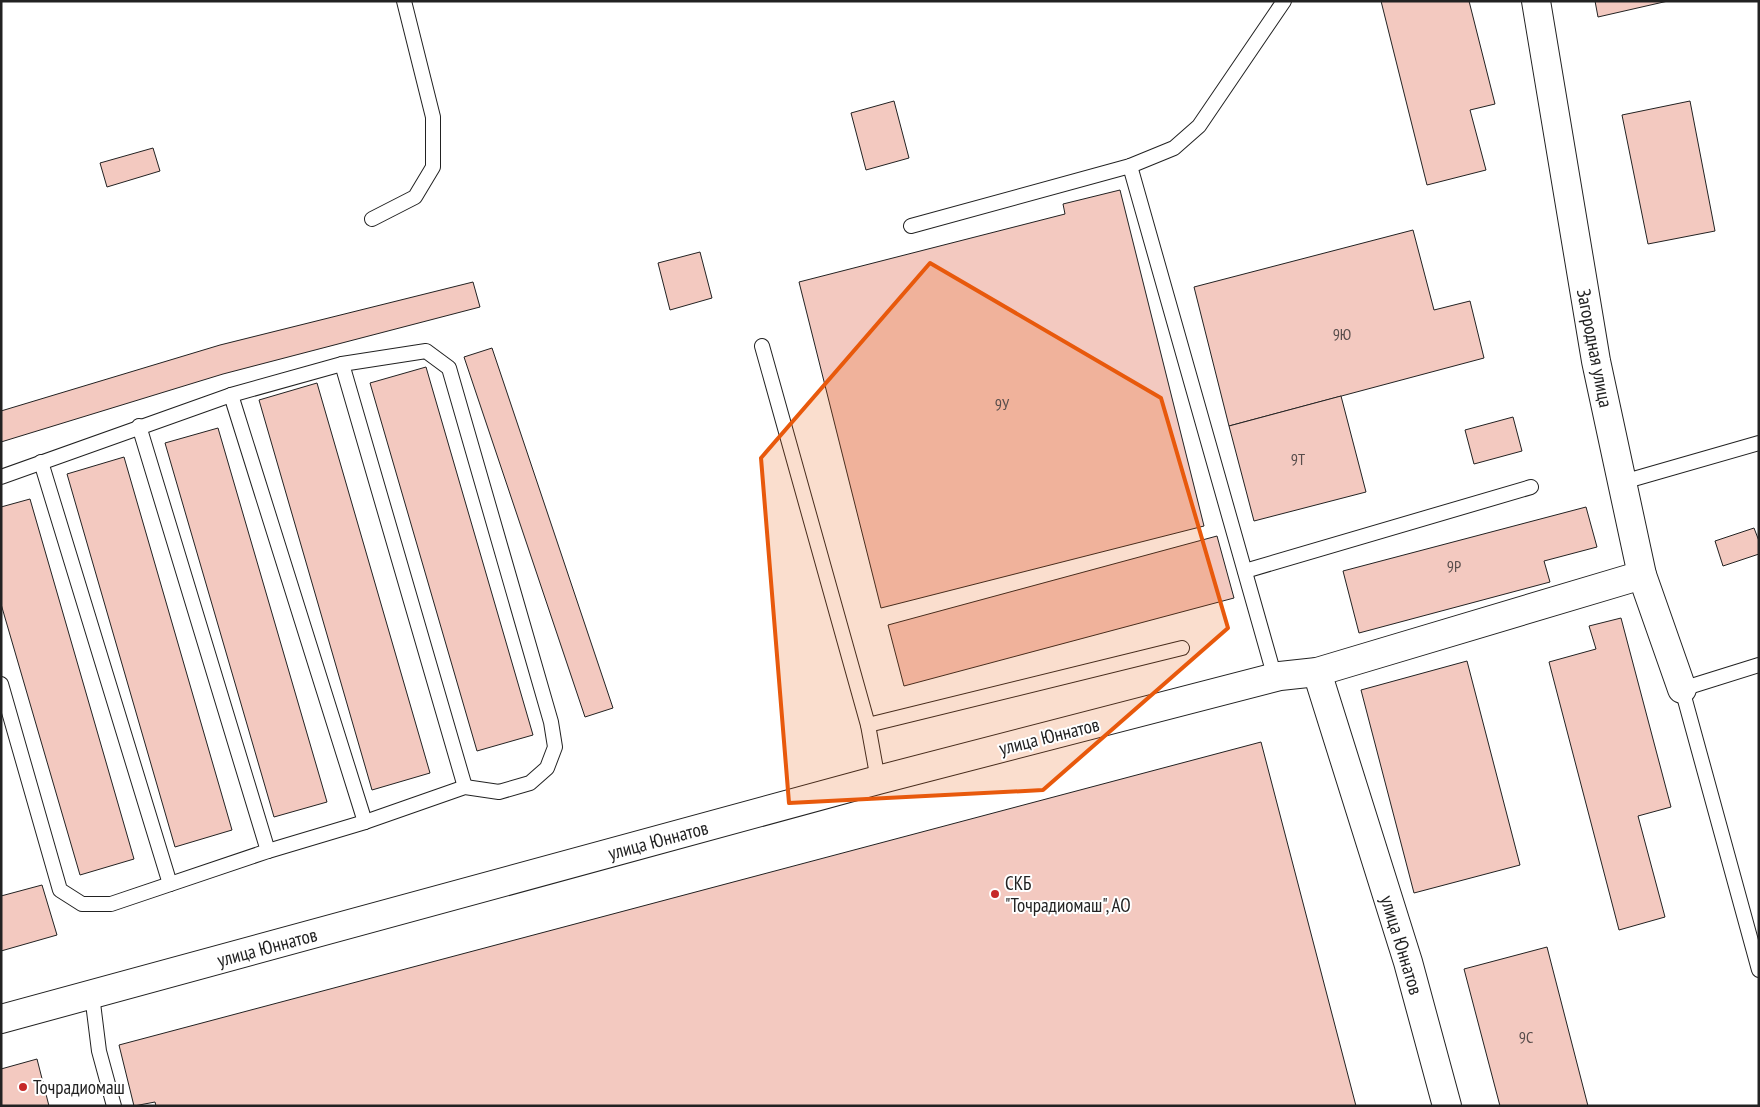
<svg xmlns="http://www.w3.org/2000/svg" width="1760" height="1107" viewBox="0 0 1760 1107" font-family="'PT Sans Narrow',sans-serif">
	<style>
		.building { fill: #f3c9c0; stroke: #222 }
		.lines { fill: none; stroke-linecap: round; stroke-linejoin: round }
		.service-casing { stroke: #222; stroke-width: 16 }
		.minor-casing { stroke: #222; stroke-width: 30 }
		.service { stroke: #fff; stroke-width: 14 }
		.minor { stroke: #fff; stroke-width: 28 }
		.marked { fill: #e8590c; fill-opacity: 0.2; stroke: #e8590c; stroke-width: 4; stroke-linejoin: round }
		.poi-dot { fill: #c62828; stroke: #fff; stroke-width: 2 }
		.labels { text-anchor: middle; stroke-width: 4; stroke-linejoin: round; paint-order: stroke }
		.number-label { font-size: 16px; fill: #564c4a }
		.street-label { font-size: 19px; fill: #222; stroke: #fff }
		.poi-label { font-size: 19px; fill: #222; stroke: #fff; text-anchor: start }
	</style>
	<rect width="100%" height="100%" fill="#fff"/>
	<g class="building">
		<polygon points="1381,1 1469,1 1495,104 1470,110 1486,170 1427,185"/>
		<polygon points="1595,1 1668,1 1598,17"/>
		<polygon points="894,101 909,158 866,170 851,113"/>
		<polygon points="1690,101 1715,231 1648,244 1622,115"/>
		<polygon points="153,148 160,171 107,187 100,163"/>
		<polygon points="1120,190 1204,526 881,608 799,282 1065,214 1063,204"/>
		<polygon points="1413,230 1434,310 1470,301 1484,358 1229,426 1194,287"/>
		<polygon points="700,252 712,298 670,310 658,263"/>
		<polygon points="473,282 480,307 223,374 1,442 1,411 220,345"/>
		<polygon points="492,348 613,708 585,717 464,357"/>
		<polygon points="426,367 533,735 477,751 370,383"/>
		<polygon points="317,383 430,773 372,790 259,400"/>
		<polygon points="1341,396 1366,492 1254,521 1229,426"/>
		<polygon points="1513,417 1522,451 1474,464 1465,430"/>
		<polygon points="218,428 327,802 274,817 165,443"/>
		<polygon points="124,457 232,830 175,847 67,474"/>
		<polygon points="30,499 134,859 80,875 1,604 1,507"/>
		<polygon points="1586,507 1597,547 1544,561 1550,582 1359,633 1343,571"/>
		<polygon points="1754,528 1759,541 1759,554 1723,566 1715,541"/>
		<polygon points="1217,536 1234,598 904,686 888,625"/>
		<polygon points="1621,618 1671,807 1638,816 1665,917 1619,930 1549,662 1596,649 1589,626"/>
		<polygon points="1467,661 1520,865 1414,893 1361,690"/>
		<polygon points="1261,742 1356,1106 156,1106 155,1102 134,1106 119,1045"/>
		<polygon points="42,885 57,935 1,951 1,896"/>
		<polygon points="1547,947 1588,1106 1500,1106 1464,969"/>
		<polygon points="37,1059 49,1106 1,1106 1,1069"/>
	</g>
	<g class="lines">
		<g class="service-casing">
			<g id="service">
				<polyline points="1130,166 1275,678"/>
				<polyline points="372,219 415,197 433,167 433,117 404,1"/>
				<polyline points="911,226 1130,166 1174,148 1199,126 1284,1"/>
				<polyline points="762,346 868,725 878,780"/>
				<polyline points="342,364 465,787"/>
				<polyline points="231,395 365,822"/>
				<polyline points="139,426 268,851"/>
				<polyline points="41,462 170,884"/>
				<polyline points="1,477 231,395 342,364 426,351 449,368 551,722 555,747 547,768 530,783 499,792 465,787 365,822 268,851 111,904 82,904 60,890 1,684"/>
				<polyline points="1623,482 1759,443"/>
				<polyline points="1245,571 1531,487"/>
				<polyline points="1759,665 1682,689 1759,970"/>
				<polyline points="868,725 1182,648"/>
				<polyline points="92,995 99,1051 114,1106"/>
			</g>
		</g>
		<g class="minor-casing">
			<g id="minor">
				<polyline points="1536,1 1596,361 1642,575 1682,689"/>
				<polyline points="1317,672 1408,962 1447,1106"/>
				<polyline points="1,1019 878,780 1280,676 1317,672 1642,575"/>
			</g>
		</g>
		<use href="#service" class="service"/>
		<use href="#minor" class="minor"/>
	</g>
	<path class="marked" d="M 930,263 L 1161,398 L 1228,628 L 1043,790 L 789,803 L 761,458 Z"/>
	<g class="poi-dot">
		<circle cx="995" cy="894" r="5"/>
		<circle cx="23" cy="1087" r="5"/>
	</g>
	<g class="labels">
		<g class="number-label">
			<text x="1342" y="340">9Ю</text>
			<text x="1002" y="410">9У</text>
			<text x="1298" y="465">9Т</text>
			<text x="1454" y="572">9Р</text>
			<text x="1526" y="1043">9С</text>
		</g>
		<g class="street-label">
			<text transform="translate(1595 348) rotate(79)" y="7">Загородная улица</text>
			<text transform="translate(1049 736) rotate(-14)" y="7">улица Юннатов</text>
			<text transform="translate(658 840) rotate(-15)" y="7">улица Юннатов</text>
			<text transform="translate(1402 945) rotate(73)" y="7">улица Юннатов</text>
			<text transform="translate(267 947) rotate(-15)" y="7">улица Юннатов</text>
		</g>
		<g class="poi-label">
			<text x="1005" y="890">СКБ<tspan x="1005" dy="22">"Точрадиомаш", АО</tspan></text>
			<text x="33" y="1094">Точрадиомаш</text>
		</g>
	</g>
	<rect width="1760" height="1107" fill="none" stroke="#222222" stroke-width="5"/>
</svg>
